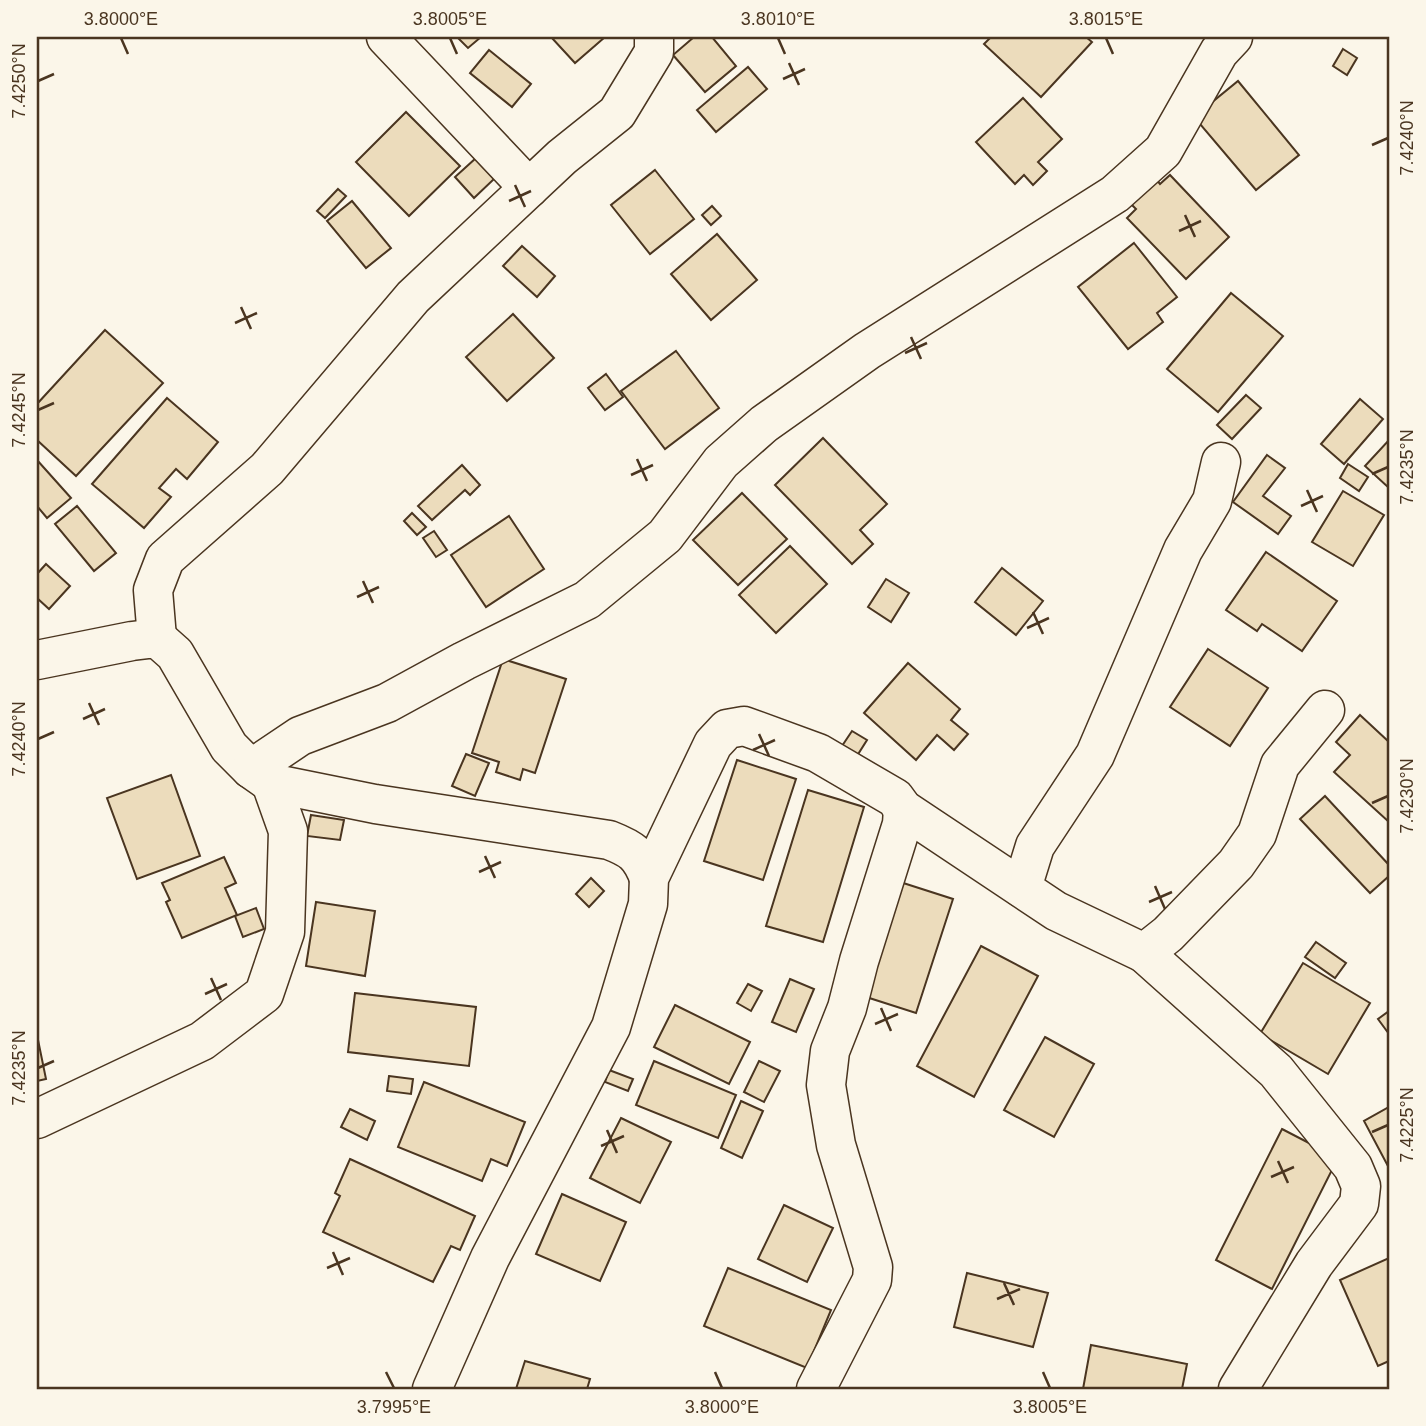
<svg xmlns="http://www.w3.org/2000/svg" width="1426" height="1426" viewBox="0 0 1426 1426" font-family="Helvetica,sans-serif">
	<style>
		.building { fill: #ecdcbc; stroke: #4a3520; stroke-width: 2 }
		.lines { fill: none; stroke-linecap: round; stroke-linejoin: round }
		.minor-casing { stroke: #4a3520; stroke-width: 41 }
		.minor { stroke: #fbf6e9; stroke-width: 38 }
		.ticks { fill: none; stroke: #4a3520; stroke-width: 2.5 }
		.neatline { fill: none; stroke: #4a3520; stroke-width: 2.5 }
		.ticks-label { font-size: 18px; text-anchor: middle; fill: #4a3520 }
	</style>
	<rect width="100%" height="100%" fill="#fbf6e9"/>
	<g class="building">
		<polygon points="457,37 481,37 468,48"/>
		<polygon points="551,37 605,37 575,63"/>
		<polygon points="694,37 712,37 736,66 705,92 673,55"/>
		<polygon points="991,37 1086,37 1092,42 1041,97 984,44"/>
		<polygon points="1343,49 1357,58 1347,75 1333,66"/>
		<polygon points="489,50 531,84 512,107 470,73"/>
		<polygon points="748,67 767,89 716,132 697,110"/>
		<polygon points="1238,81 1299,155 1256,190 1194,117"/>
		<polygon points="1023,98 1062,139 1038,162 1047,171 1033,185 1024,175 1015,184 976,142"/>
		<polygon points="406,112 460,166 409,216 356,162"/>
		<polygon points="476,158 494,179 474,198 455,177"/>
		<polygon points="655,170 694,219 650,254 611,205"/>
		<polygon points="1151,173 1160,184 1170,175 1229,237 1186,279 1127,218 1136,209 1131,204"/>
		<polygon points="338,189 346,196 325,218 317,211"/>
		<polygon points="352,201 391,248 366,268 327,221"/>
		<polygon points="712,206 721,216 711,225 702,215"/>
		<polygon points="717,234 757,280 711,320 671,274"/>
		<polygon points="1134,243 1177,297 1157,313 1163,322 1128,349 1078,287"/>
		<polygon points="522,246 555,276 537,297 503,266"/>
		<polygon points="1231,293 1283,336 1218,412 1167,369"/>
		<polygon points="513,314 554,358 507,401 466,357"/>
		<polygon points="105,330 163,383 76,476 37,440 37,404"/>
		<polygon points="676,351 719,408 665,449 621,391"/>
		<polygon points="606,374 623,397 605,410 588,388"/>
		<polygon points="1246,395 1261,408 1232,439 1217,425"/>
		<polygon points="167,398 218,442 187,479 176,469 159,488 171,497 144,528 92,484"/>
		<polygon points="1360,399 1383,419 1344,464 1321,444"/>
		<polygon points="823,438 887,504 860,530 873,544 852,564 775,485"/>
		<polygon points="1389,440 1389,488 1365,466"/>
		<polygon points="1267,455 1285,468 1263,496 1291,516 1278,534 1233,502"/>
		<polygon points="37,460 71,498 47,518 37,506"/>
		<polygon points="1348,464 1368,477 1359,491 1340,478"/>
		<polygon points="462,465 480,485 470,495 465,490 432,520 418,506"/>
		<polygon points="1343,491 1384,515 1353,566 1312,542"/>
		<polygon points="742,493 787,539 738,585 693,540"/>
		<polygon points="77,506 116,553 94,571 55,524"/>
		<polygon points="412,513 426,527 417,535 404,521"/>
		<polygon points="509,516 544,569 486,607 451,555"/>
		<polygon points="434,531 447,550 436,557 423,538"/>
		<polygon points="790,546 827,584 776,633 739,595"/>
		<polygon points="1266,552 1337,601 1302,651 1262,624 1257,631 1226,610"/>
		<polygon points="46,564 70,586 49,609 37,598 37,574"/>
		<polygon points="1002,568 1043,601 1016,635 975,602"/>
		<polygon points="886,579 909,593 891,622 868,607"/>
		<polygon points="1208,649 1268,688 1230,746 1170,707"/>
		<polygon points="503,659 566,679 535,773 523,769 520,780 496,772 499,762 472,753"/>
		<polygon points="908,663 960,709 951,720 968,734 954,750 937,735 916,760 864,713"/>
		<polygon points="1360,715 1389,742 1389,822 1334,772 1350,755 1336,742"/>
		<polygon points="852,731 867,740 855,759 840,749"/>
		<polygon points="466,754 489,763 475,796 452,786"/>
		<polygon points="737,760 796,779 763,880 704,861"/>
		<polygon points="171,775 200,856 137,879 107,798"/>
		<polygon points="808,790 864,807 823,942 766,926"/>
		<polygon points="1325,796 1389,865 1389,876 1370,893 1300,819"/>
		<polygon points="311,815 344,820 340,840 307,836"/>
		<polygon points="224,857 236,883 225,888 237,915 182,938 166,902 170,900 162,883"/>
		<polygon points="591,878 604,891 589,907 576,894"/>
		<polygon points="897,881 953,899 916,1013 860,995"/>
		<polygon points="316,902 375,911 365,976 306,966"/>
		<polygon points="256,908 264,929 243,937 235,916"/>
		<polygon points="1316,942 1346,963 1335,978 1305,957"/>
		<polygon points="981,946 1038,976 974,1097 917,1066"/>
		<polygon points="1303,963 1370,1003 1328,1074 1260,1034"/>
		<polygon points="790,979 814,989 796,1032 772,1022"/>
		<polygon points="748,984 762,991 751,1011 737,1003"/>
		<polygon points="355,993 476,1007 469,1066 348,1052"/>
		<polygon points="675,1005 750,1042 729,1084 654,1047"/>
		<polygon points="1389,1011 1389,1034 1378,1019"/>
		<polygon points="37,1035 46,1079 37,1081"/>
		<polygon points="1045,1037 1094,1064 1054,1137 1004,1110"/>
		<polygon points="654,1061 736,1095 718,1138 636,1105"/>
		<polygon points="759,1061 780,1071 764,1102 744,1092"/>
		<polygon points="609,1070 633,1079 628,1091 605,1082"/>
		<polygon points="389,1076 413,1079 411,1094 387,1091"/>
		<polygon points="424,1082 525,1122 507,1166 491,1159 482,1181 398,1147"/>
		<polygon points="741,1101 763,1111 742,1158 721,1148"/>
		<polygon points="1389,1107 1389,1168 1364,1121"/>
		<polygon points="350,1109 375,1121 367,1140 341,1127"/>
		<polygon points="621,1118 671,1142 640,1203 590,1178"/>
		<polygon points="1282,1129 1338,1158 1272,1289 1216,1260"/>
		<polygon points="350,1159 475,1216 460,1250 451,1246 433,1282 323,1232 340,1196 335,1193"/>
		<polygon points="562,1194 626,1222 600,1281 536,1254"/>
		<polygon points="784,1205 833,1228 807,1282 758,1259"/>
		<polygon points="1389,1258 1389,1361 1378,1366 1340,1280"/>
		<polygon points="728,1268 831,1310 807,1368 704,1326"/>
		<polygon points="967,1273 1048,1293 1033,1347 954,1327"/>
		<polygon points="1091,1345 1187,1364 1182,1389 1083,1389"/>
		<polygon points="525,1361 590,1379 587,1389 516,1389"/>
	</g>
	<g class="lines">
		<g class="minor-casing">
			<g id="minor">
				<polyline points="386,37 529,188"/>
				<polyline points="157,638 153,590 165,559 267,469 413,297 562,157 617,113 654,52 654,37"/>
				<path d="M 37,660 L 132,641 L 157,638 L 175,654 L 229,747 L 251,769 L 271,783 L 375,804 L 609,840 C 632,849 640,854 649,878"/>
				<polyline points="251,769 300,736 387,703 464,661 587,600 665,536 721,462 764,424 867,351 1115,194 1163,151 1219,52 1233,37"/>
				<polyline points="1022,888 1035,846 1095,755 1183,550 1212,501 1221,462"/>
				<polyline points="1144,953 1276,1071 1353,1167 1361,1186 1359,1204 1314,1264 1238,1389"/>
				<polyline points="37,1119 202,1041 264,994 285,932 288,831 271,783"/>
				<polyline points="432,1389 490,1258 611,1027 648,904 649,878 713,744 727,729 744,726 818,753 895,798 903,809 1056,911 1144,953 1168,934 1236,864 1257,834 1280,765 1325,710"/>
				<polyline points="816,1389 872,1280 873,1267 836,1145 826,1085 830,1051 847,1008 859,961 902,824 903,809"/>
			</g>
		</g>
		<use href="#minor" class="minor"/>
	</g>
	<path class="ticks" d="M 121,38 L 128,54M 450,38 L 457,54M 778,38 L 785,54M 1106,38 L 1113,54M 789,63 L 799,85M 783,79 L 805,69M 38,81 L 54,74M 1372,145 L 1388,138M 515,185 L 525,207M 509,201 L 531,191M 1185,215 L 1195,237M 1179,231 L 1201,221M 241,307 L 251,329M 235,323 L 257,313M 911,337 L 921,359M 905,353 L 927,343M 38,410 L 54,403M 637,459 L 647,481M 1372,474 L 1388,467M 631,475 L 653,465M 1307,490 L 1317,512M 1301,506 L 1323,496M 363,581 L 373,603M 357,597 L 379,587M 1033,612 L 1043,634M 1027,628 L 1049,618M 89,703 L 99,725M 83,719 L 105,709M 759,734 L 769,756M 38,739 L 54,732M 753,750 L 775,740M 1372,803 L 1388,796M 485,856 L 495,878M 479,872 L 501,862M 1155,886 L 1165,909M 1149,902 L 1172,892M 211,978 L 221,1000M 205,994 L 227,984M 881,1008 L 891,1031M 875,1024 L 898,1014M 38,1068 L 54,1061M 607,1130 L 617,1153M 1372,1132 L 1388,1125M 601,1146 L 624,1136M 1278,1161 L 1288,1183M 1271,1177 L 1294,1167M 333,1252 L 343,1275M 327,1268 L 350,1258M 1004,1283 L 1014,1305M 997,1299 L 1020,1289M 386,1372 L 394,1388M 715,1372 L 722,1388M 1043,1372 L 1050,1388"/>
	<rect width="1426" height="1426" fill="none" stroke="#fbf6e9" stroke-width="77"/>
	<rect x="38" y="38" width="1350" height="1350" class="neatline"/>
	<g class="ticks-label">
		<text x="121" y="25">3.8000°E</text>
		<text x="450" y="25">3.8005°E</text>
		<text x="778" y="25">3.8010°E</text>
		<text x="1106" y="25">3.8015°E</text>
		<text transform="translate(19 81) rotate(-90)" y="6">7.4250°N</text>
		<text transform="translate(1407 138) rotate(-90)" y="6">7.4240°N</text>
		<text transform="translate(19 410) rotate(-90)" y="6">7.4245°N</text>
		<text transform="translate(1407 467) rotate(-90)" y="6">7.4235°N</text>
		<text transform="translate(19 739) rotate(-90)" y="6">7.4240°N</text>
		<text transform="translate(1407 796) rotate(-90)" y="6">7.4230°N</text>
		<text transform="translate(19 1068) rotate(-90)" y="6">7.4235°N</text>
		<text transform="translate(1407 1125) rotate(-90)" y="6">7.4225°N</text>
		<text x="394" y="1413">3.7995°E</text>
		<text x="722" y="1413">3.8000°E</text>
		<text x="1050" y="1413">3.8005°E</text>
	</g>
</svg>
